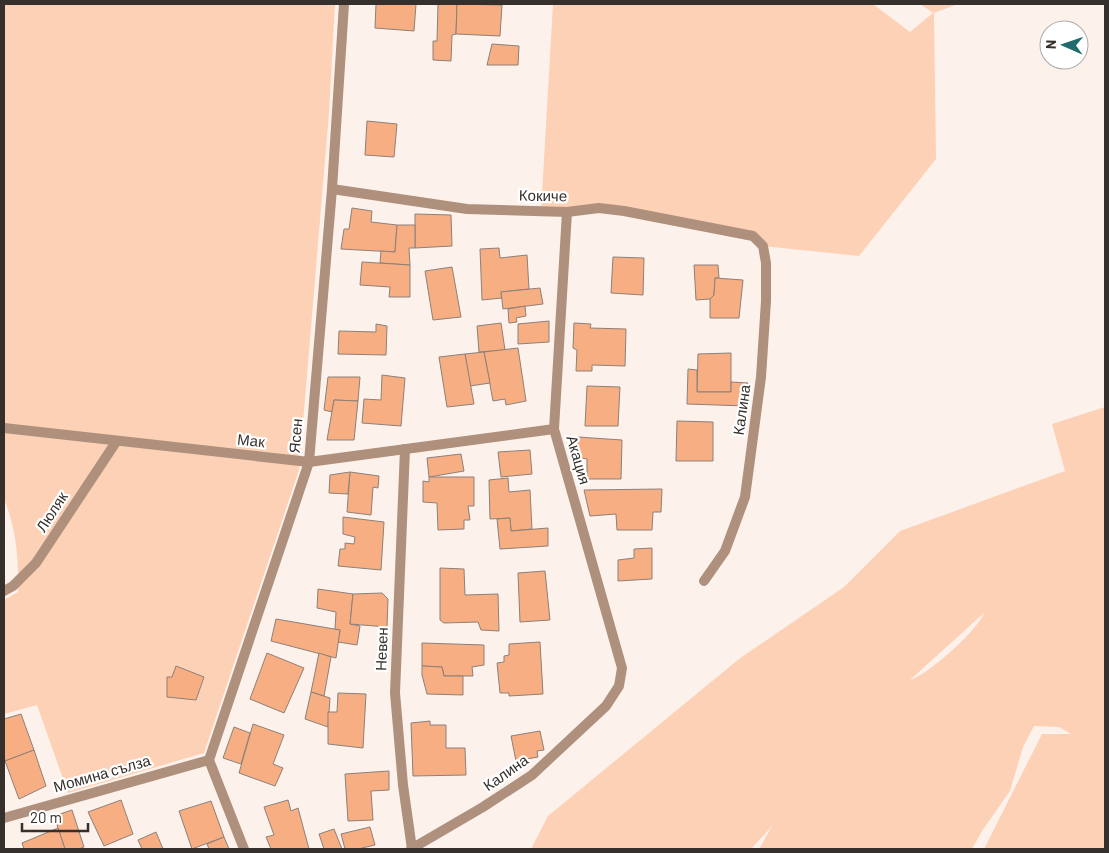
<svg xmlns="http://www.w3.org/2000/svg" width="1109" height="853" viewBox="0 0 1109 853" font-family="Barlow,sans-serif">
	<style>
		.green { fill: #fdd1b6; fill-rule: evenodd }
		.building { fill: #f7ae82; stroke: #8d8079 }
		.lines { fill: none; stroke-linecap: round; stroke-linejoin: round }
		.minor { stroke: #af907d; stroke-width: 10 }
		.labels { text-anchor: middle; stroke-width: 4.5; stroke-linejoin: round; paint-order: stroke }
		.street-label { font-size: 15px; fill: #35302c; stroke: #fff }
	</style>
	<rect width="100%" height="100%" fill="#fdf2eb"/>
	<g class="green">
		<path d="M 4,4 L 335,4 L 329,113 L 299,470 L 204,753 L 68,793 L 37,705 L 4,714 L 4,600 L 18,592 C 19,560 16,528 4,499 Z"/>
		<polygon points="553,4 873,4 910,32 933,13 920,4 958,4 934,13 936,159 859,256 763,246 753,236 599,208 541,211"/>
		<path d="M 1105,407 L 1105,849 L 984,849 L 1042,734 L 1071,734 L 1059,727 L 1034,726 L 1023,747 L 1010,791 L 982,831 L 972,849 L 759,849 L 772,826 L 751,849 L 531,849 L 548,816 L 739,659 L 844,587 L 900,531 L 1065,471 L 1052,424 ZM 984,613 C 977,631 929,674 910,680 Z"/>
	</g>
	<g class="building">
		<polygon points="376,4 416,4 414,31 375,28"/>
		<polygon points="438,4 457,4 456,34 452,35 451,61 433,60 433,41 437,41"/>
		<polygon points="457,4 502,5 500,36 456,34"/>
		<polygon points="492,44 519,46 518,65 487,65"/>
		<polygon points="367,121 397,124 394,157 365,155"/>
		<polygon points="352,208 372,211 371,222 397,225 395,252 341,249 344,229 349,229"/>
		<polygon points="415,214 451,215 452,246 415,248"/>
		<polygon points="397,225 415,225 415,248 409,248 410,265 380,263 381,251 395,252"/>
		<polygon points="499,248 500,258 527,255 529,289 501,292 502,298 482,300 480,249"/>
		<polygon points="613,257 644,258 643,295 611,293"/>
		<polygon points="362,262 410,265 410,297 389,297 390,287 360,285"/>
		<polygon points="694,265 718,265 719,278 715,278 714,295 710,299 696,300"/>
		<polygon points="452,267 461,317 433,320 425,271"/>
		<polygon points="715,278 743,280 739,318 710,318 710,299 714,295"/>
		<polygon points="540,288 543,304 503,309 501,292"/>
		<polygon points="525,306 526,316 516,318 517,322 509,323 508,309"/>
		<polygon points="549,321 549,342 518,344 518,324"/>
		<polygon points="501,323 505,350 479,352 477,326"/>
		<polygon points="574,323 591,324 590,328 626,329 625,366 592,365 592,371 576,371 577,350 573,348"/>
		<polygon points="376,324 387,326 386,355 338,354 339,331 376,332"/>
		<polygon points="518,348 526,401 506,405 505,399 493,401 484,352"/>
		<polygon points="484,352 490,383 470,386 465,354"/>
		<polygon points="731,353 731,392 697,392 698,354"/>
		<polygon points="465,354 474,404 447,407 439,357"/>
		<polygon points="688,369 697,370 697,392 731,392 731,382 748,383 746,406 687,404"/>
		<polygon points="382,375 405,378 401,426 362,423 364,399 381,400"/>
		<polygon points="328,377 360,377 358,401 334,400 332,412 324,410"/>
		<polygon points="587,386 620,387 618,426 585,426"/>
		<polygon points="334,400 358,401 354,440 327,440"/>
		<polygon points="677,421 713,422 713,461 676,461"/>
		<polygon points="578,437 622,440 621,479 587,479 587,459 577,457"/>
		<polygon points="530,450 532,474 501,477 498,452"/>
		<polygon points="461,454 464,471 429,477 427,458"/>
		<polygon points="350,472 379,476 378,488 373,487 371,515 347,512"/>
		<polygon points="350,472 348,494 329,493 330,475"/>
		<polygon points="429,477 474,477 474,506 468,506 470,520 464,520 464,529 438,530 437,503 423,502 423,481 429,482"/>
		<polygon points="508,478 509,492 530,490 532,529 511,531 510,518 490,519 489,480"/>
		<polygon points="662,489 661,512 653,512 652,530 617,530 616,514 590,516 584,490"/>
		<polygon points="343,517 384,522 381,570 338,566 340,549 345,549 345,543 354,544 355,537 343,534"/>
		<polygon points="510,518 511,531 548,528 548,546 500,549 497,519"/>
		<polygon points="652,548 652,579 618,581 618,560 634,558 634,549"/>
		<polygon points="440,568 464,569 465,595 498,594 499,631 481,630 478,622 444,623 440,620"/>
		<polygon points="545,571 550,620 520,622 518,573"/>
		<polygon points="318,589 353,594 350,624 360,626 357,645 338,642 340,630 335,629 336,612 317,608"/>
		<polygon points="382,593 388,599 387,627 350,624 353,594"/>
		<polygon points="276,619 340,630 336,658 271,641"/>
		<polygon points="540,642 543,694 509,696 509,693 500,693 497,663 504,662 504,656 509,655 509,644"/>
		<polygon points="422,643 484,645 484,665 472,667 473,676 444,676 442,667 422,666"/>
		<polygon points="267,653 304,668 284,713 250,699"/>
		<polygon points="319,653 331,657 324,696 311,692"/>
		<polygon points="176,666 204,677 196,700 167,697 167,677 172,677"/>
		<polygon points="422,666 442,667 444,676 463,676 463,695 427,694 422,675"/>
		<polygon points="311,692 330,698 328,727 305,719"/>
		<polygon points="338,693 366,694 363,748 328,744 328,712 337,712"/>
		<polygon points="21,714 34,750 5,761 4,756 4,719"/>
		<polygon points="430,721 430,725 446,725 446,748 465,748 466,775 413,776 411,723"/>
		<polygon points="253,724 284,735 273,764 283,768 275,786 239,773"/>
		<polygon points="234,727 250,733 241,764 223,758"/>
		<polygon points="540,731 544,750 537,751 538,757 516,761 511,736"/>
		<polygon points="34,750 46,786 19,799 5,761"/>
		<polygon points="389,771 389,790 371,791 373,820 348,821 345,774"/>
		<polygon points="121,800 133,834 104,846 88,812"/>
		<polygon points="288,800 291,811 298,808 309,849 271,849 266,837 274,835 264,807"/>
		<polygon points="211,801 224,837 192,849 179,811"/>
		<polygon points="72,810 84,847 79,849 65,849 54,816"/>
		<polygon points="370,827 375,845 358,849 345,849 341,834"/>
		<polygon points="58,828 65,849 24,849 22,843"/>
		<polygon points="334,829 342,849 324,849 319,834"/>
		<polygon points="156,832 163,849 142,849 138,840"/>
		<polygon points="224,837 229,849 209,849 207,844"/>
	</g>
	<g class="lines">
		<g class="minor">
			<polyline points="332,189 467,209 567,212 599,208 624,211 753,236 763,246 766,263 766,301 761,377 745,497 725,551 704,581"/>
			<polyline points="4,428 309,462 554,429"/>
			<polyline points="405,449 395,693 403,785 412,849"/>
			<polyline points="4,591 13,586 36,563 116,442"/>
			<polyline points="4,818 209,760"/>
			<polyline points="244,849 209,760 309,462 332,189 344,4"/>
			<polyline points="411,849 483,807 532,775 606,706 619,686 622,668 554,429 567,212"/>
		</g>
	</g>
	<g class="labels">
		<g class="street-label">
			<text transform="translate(543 196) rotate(1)" y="5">Кокиче</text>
			<text transform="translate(742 410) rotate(-82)" y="5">Калина</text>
			<text transform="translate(296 436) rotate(-85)" y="5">Ясен</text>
			<text transform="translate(251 441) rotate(6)" y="5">Мак</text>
			<text transform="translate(578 460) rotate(74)" y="5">Акация</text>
			<text transform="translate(52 512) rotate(-57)" y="5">Люляк</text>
			<text transform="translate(382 649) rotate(-88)" y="5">Невен</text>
			<text transform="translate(506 773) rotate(-35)" y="5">Калина</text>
			<text transform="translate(102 774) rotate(-16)" y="5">Момина сълза</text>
		</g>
	</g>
	<rect width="1109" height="853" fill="none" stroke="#35302c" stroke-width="10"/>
	<g transform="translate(1064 45) rotate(272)"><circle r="24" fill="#ffffff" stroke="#aeacab"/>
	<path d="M0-4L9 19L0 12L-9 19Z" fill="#1f6b6d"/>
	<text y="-8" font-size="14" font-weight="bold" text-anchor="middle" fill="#35302c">N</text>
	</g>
	<path d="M22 823v8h66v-8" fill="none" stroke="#35302c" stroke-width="2.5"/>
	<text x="30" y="823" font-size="15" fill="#35302c" stroke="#ffffff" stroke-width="4" paint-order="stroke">20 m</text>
</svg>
